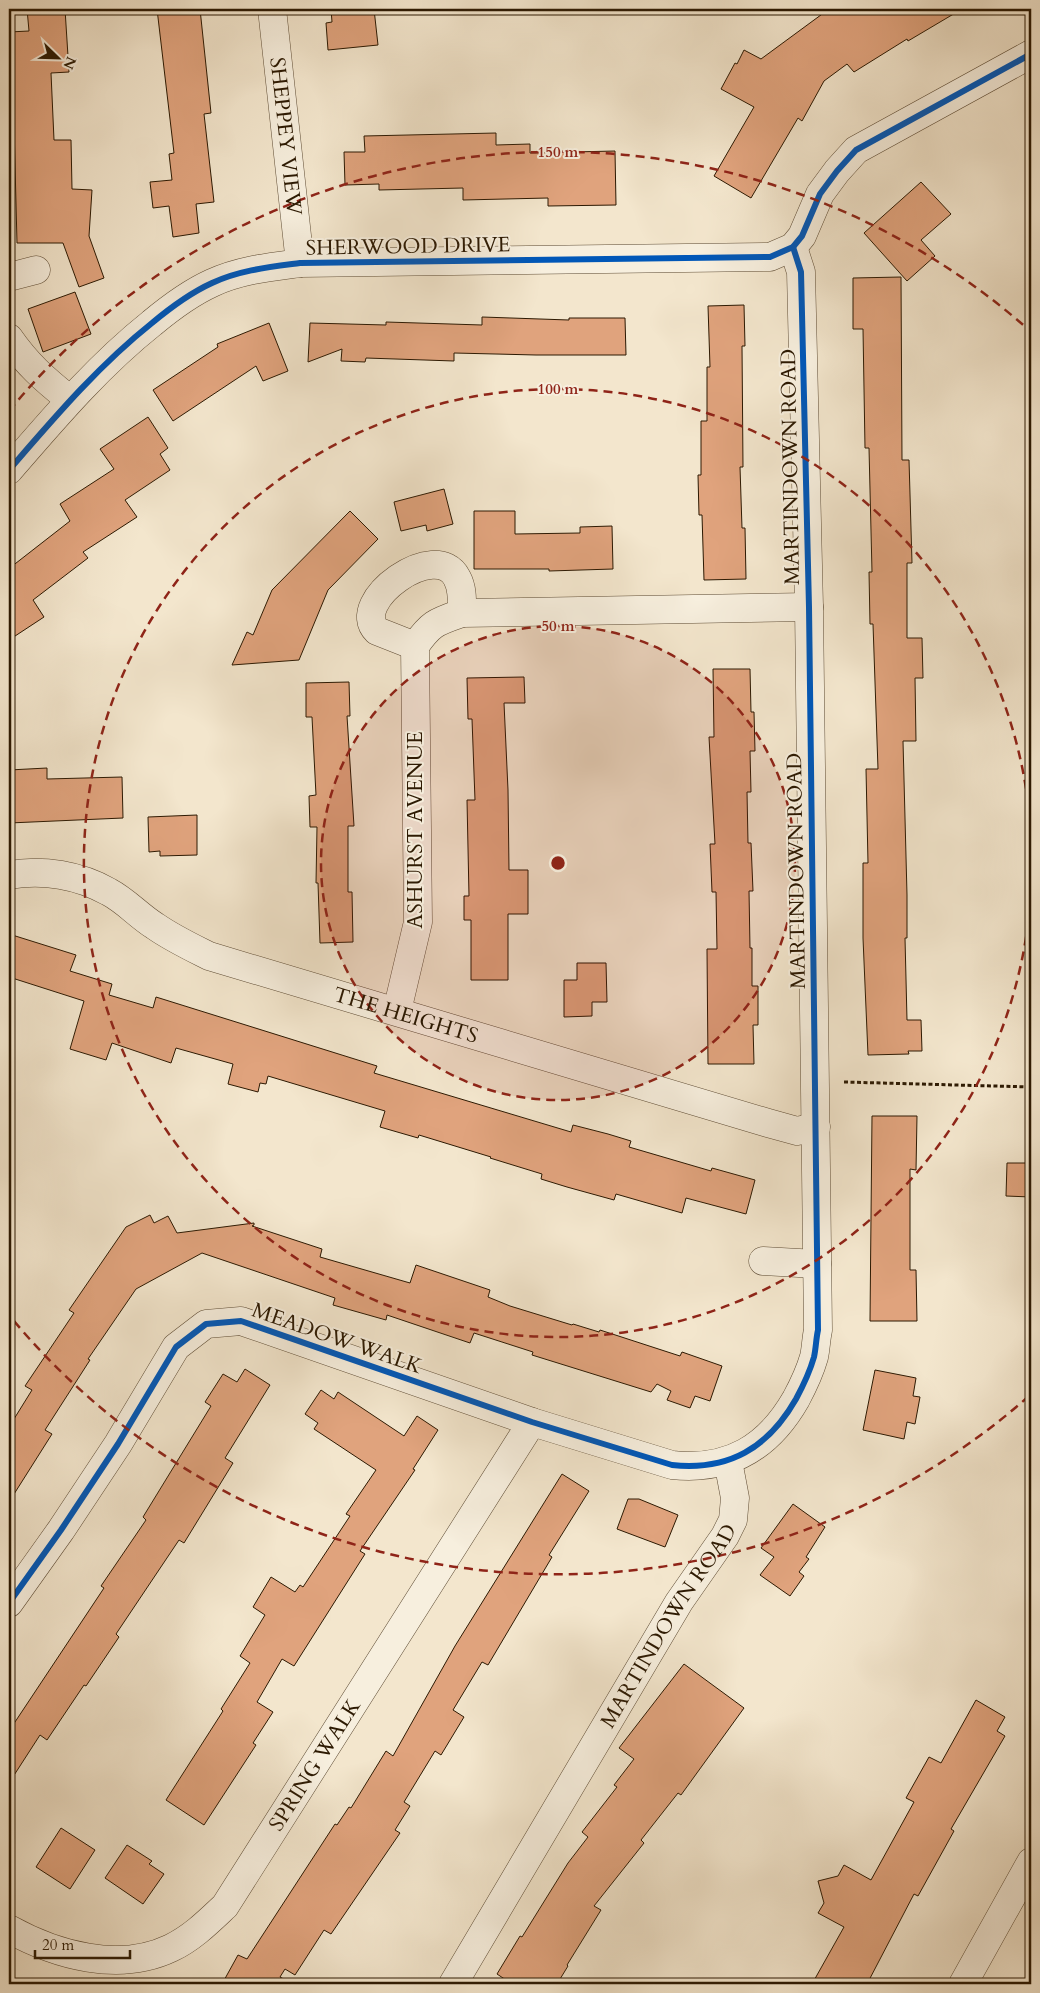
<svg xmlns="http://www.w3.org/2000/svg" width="1040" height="1993" viewBox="0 0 1040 1993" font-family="Cardo,serif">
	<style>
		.building { fill: #e0a37d; stroke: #2c1902 }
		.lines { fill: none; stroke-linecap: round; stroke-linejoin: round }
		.minor-casing { stroke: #5e4c35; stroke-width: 29 }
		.path { stroke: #2c1902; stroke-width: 3; stroke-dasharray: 4 2.5; stroke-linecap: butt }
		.minor { stroke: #f7efde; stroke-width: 28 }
		.cycleway-casing { stroke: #f7efde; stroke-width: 9 }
		.cycleway { stroke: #0057b8; stroke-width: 6 }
		.ring { fill: none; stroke: #8f2418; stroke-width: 2.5; stroke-dasharray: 9 6 }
		.labels { text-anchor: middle; stroke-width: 4; stroke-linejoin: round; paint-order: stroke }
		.street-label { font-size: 21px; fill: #2c1902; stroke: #f7efde }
		.centre { fill: #8f2418; stroke: #f7efde; stroke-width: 2.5 }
		.ring-label { font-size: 15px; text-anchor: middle; font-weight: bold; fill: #8f2418; stroke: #f7efde; stroke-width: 4; stroke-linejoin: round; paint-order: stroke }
	</style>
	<rect width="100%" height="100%" fill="#f3e6cd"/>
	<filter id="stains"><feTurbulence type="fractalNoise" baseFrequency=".004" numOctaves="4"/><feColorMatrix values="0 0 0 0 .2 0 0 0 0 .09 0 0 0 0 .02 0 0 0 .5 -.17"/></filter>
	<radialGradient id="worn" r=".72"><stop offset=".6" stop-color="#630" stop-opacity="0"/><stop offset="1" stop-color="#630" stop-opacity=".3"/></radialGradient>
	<g class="building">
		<polygon points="27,9 65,9 69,72 51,73 54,140 71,140 72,189 92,190 89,236 104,278 79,287 63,243 17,243 14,125 9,126 9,96 12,96 9,32 29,31"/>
		<polygon points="157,9 200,9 211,113 204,114 214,202 196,204 199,233 173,237 169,206 153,208 150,182 172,180 169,154 174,153"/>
		<polygon points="331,9 374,9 378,45 328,50 326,23 332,22"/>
		<polygon points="829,9 962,9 908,41 907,39 854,72 847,64 824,81 802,121 798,118 751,198 714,176 754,107 721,89 735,63 737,64 744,50 761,59"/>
		<polygon points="496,133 496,145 530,144 530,153 615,151 616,205 548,206 548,198 463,200 463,188 379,190 379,184 345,185 344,152 365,152 364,136"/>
		<polygon points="921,182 951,214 921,240 935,256 907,281 864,233"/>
		<polygon points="901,277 902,460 909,460 912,563 907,563 907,638 922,638 923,678 915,678 916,741 903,741 907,895 907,938 905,938 907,1020 921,1020 922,1051 908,1051 909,1054 868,1055 863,938 863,863 868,863 866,769 878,769 873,624 870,624 869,572 872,572 869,448 865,448 863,329 853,329 853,278"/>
		<polygon points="75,292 91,334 43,352 28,309"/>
		<polygon points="744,305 745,346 742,346 743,467 740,467 742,528 745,528 746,579 704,580 702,515 699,515 698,475 701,475 701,421 707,421 707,367 710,367 708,306"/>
		<polygon points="482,317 569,320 569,318 625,318 626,355 536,355 454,353 454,361 366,358 365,362 341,361 342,349 308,362 310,323 386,325 386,322 482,325"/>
		<polygon points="269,323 288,371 263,381 256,366 173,421 153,390 218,347 217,344"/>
		<polygon points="148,417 168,448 160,454 170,470 125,500 137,517 83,552 88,558 33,600 44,617 9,640 9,564 11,567 70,521 60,504 114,469 100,449"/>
		<polygon points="444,489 453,524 427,531 426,525 401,531 394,502"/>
		<polygon points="350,511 378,539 328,590 299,660 232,665 247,632 253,635 272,590"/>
		<polygon points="474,511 515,511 515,534 580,533 580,527 612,526 613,569 549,571 549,569 474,569"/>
		<polygon points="713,669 750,669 751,712 754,712 755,751 750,751 751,792 747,792 748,843 751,843 753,891 749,891 750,948 752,948 752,986 758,986 758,1025 753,1025 754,1064 708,1064 707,949 717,949 716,892 712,892 710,844 715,844 709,737 714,737"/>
		<polygon points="524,677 525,703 504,703 508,790 509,870 528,870 528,914 508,914 508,980 471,980 471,920 464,920 464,896 469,896 467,800 475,800 472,719 468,719 467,678"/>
		<polygon points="349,682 350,716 347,716 354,826 348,826 348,892 352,892 353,942 320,943 318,883 316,883 317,827 310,827 309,796 316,795 312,717 306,717 306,683"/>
		<polygon points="47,768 47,779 122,777 123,818 9,823 9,770"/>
		<polygon points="197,815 197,855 160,856 160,851 149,852 148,817"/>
		<polygon points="9,934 76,955 70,971 112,984 109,995 153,1008 156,997 377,1066 374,1073 571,1132 573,1125 608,1134 631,1141 629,1147 711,1171 712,1168 755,1180 746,1214 686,1198 682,1213 616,1194 614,1200 567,1187 541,1179 542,1174 490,1158 491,1157 419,1135 418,1138 380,1127 385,1111 268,1076 266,1084 260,1083 258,1092 228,1084 233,1064 176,1048 171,1063 112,1043 106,1060 70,1049 84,1001 9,977"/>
		<polygon points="577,963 606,963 607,1002 592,1002 592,1016 564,1017 564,980 577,980"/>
		<polygon points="872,1116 917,1116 916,1170 910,1169 910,1270 916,1270 917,1321 870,1321"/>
		<polygon points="1007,1163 1031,1163 1031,1197 1006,1196"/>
		<polygon points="150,1215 154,1223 168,1216 177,1233 254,1223 254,1225 252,1226 322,1249 320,1257 410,1283 416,1265 490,1290 488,1297 510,1306 572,1325 573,1324 599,1332 600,1330 680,1356 682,1352 722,1366 710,1401 695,1396 690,1408 667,1400 671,1391 657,1384 651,1392 532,1355 533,1352 474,1333 470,1343 387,1315 386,1320 333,1305 335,1298 202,1253 136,1289 88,1359 90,1360 45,1430 52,1434 9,1502 9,1427 32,1390 25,1386 74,1313 69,1310 126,1227"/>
		<polygon points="245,1369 270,1385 225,1458 233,1463 184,1543 179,1540 116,1634 119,1637 86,1686 84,1685 47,1740 40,1735 9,1783 9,1731 104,1588 101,1586 146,1520 143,1517 211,1406 205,1402 223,1374 237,1382"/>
		<polygon points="875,1370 916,1378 913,1396 920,1397 915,1424 907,1422 904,1439 863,1430"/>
		<polygon points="321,1390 334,1399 338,1392 404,1436 417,1416 438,1430 413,1469 415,1470 360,1551 365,1554 294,1666 282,1659 257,1702 273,1712 253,1743 256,1745 204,1825 166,1800 223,1711 221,1709 250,1663 240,1656 265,1615 253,1607 271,1577 295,1592 300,1585 303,1587 350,1516 346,1514 376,1470 314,1429 318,1423 305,1414"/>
		<polygon points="562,1474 589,1491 549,1555 552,1557 488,1665 482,1662 453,1710 464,1717 441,1755 435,1751 404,1802 410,1806 395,1830 400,1833 331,1934 324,1930 295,1975 285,1969 280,1977 293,1984 222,1984 238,1955 247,1959 335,1824 337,1825 349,1807 351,1808 386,1751 393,1756 455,1646"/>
		<polygon points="628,1499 639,1499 678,1515 665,1547 617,1529"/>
		<polygon points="793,1504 825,1527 806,1557 809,1559 799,1572 804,1576 790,1596 760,1575 774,1557 761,1548"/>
		<polygon points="684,1664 744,1708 681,1795 678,1793 641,1840 644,1843 594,1906 601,1910 567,1965 568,1966 557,1984 512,1984 497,1974 520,1936 522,1937 568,1863 588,1837 582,1832 617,1787 614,1785 634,1759 619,1748"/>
		<polygon points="976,1700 1005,1717 997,1731 1005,1736 951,1829 954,1831 918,1896 914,1894 867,1984 812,1984 844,1927 818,1913 824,1903 818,1881 838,1876 844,1865 871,1880 914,1802 906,1798 929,1757 941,1763"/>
		<polygon points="61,1828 95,1850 70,1889 36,1867"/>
		<polygon points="127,1845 152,1861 149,1864 164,1874 143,1904 105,1878"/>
	</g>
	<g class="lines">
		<g class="minor-casing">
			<g id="minor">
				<path id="s1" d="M 272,9 L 300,263"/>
				<polyline points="9,277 36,270"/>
				<path d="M 9,338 C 27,364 44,379 69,399"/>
				<path d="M 9,470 C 54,418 98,366 152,323 C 170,308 190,293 212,283 C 240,270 270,267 300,263 L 770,257 L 793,247 L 802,236 L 820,194 L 837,171 L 856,150 L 1031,54"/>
				<path d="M 415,646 L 377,631 C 347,602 437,537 457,578 C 463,589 462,601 462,613"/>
				<path id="s2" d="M 9,875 C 43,869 79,875 109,892 C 126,901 139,916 155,926 C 172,938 191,947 209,956 L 768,1123 L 797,1131 L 816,1127"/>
				<path d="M 397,1011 L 418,922 L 415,646 C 431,623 436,622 462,613 L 809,607"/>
				<polyline points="763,1261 817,1264"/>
				<path d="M 9,1603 L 61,1530 L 118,1444 L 176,1347 L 206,1324 L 241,1321 L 532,1422 L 672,1465 C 729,1471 768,1448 796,1399 C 803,1386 810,1371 814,1357 C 816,1348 816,1339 818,1330 L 809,607 L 801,272 L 793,247"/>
				<path id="s3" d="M 9,1929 C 56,1955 119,1973 171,1948 C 192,1938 208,1922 225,1906 L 532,1422"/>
				<path id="s4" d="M 453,1984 L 679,1602 L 725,1536 L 733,1520 L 735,1498 L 728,1461"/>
				<polyline points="963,1984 1031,1862"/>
			</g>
		</g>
		<polyline class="path" points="844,1082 1031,1087"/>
		<use href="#minor" class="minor"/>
		<g class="cycleway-casing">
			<g id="cycleway">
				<path d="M 9,470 C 54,418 98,366 152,323 C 170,308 190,293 212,283 C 240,270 270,267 300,263 L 770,257 L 793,247 L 802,236 L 820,194 L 837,171 L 856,150 L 1031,54"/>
				<path d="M 9,1603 L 61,1530 L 118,1444 L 176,1347 L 206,1324 L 241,1321 L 532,1422 L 672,1465 C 729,1471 768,1448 796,1399 C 803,1386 810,1371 814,1357 C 816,1348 816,1339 818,1330 L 809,607 L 801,272 L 793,247"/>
			</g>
		</g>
		<use href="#cycleway" class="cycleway"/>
	</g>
	<circle cx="558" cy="863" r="237" fill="#8f2418" fill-opacity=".12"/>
	<g class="ring">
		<circle cx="558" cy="863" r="237"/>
		<path d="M1031 892A474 474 0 1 1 1031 834"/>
		<path d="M1029 1396A711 711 0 0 1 9 1315M9 411A711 711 0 0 1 1029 330"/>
	</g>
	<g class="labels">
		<g class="street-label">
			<text dy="7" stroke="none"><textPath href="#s1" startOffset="128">SHEPPEY VIEW</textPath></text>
			<text transform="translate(408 246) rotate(-1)" y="7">SHERWOOD DRIVE</text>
			<text transform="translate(790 467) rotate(-91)" y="7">MARTINDOWN ROAD</text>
			<text transform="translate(415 830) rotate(-90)" y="7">ASHURST AVENUE</text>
			<text transform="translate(796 871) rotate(-91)" y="7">MARTINDOWN ROAD</text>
			<text dy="7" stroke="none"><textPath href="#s2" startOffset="428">THE HEIGHTS</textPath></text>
			<text transform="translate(337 1338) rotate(19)" y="7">MEADOW WALK</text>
			<text dy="7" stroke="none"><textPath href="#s4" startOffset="418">MARTINDOWN ROAD</textPath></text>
			<text dy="7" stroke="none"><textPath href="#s3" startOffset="405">SPRING WALK</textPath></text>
		</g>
	</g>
	<circle cx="558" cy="863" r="8" class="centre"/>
	<g class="ring-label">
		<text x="558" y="157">150 m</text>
		<text x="558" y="394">100 m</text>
		<text x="558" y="631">50 m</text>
	</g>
	<rect width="1040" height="1993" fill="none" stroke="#f3e6cd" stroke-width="30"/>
	<rect x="10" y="10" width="1020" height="1973" fill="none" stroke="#2c1902" stroke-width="2.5"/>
	<rect x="15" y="15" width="1010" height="1963" fill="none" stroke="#2c1902"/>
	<g transform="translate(58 58) rotate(113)" stroke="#f7efde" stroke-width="4" paint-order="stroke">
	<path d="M0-4L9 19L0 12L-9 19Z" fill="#2c1902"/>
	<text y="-8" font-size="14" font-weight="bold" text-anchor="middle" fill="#2c1902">N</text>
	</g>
	<path d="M35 1950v8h95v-8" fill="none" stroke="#2c1902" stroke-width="2.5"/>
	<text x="42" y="1950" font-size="15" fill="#2c1902" stroke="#f7efde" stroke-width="4" paint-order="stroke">20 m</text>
	<rect width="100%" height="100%" filter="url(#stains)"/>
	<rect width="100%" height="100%" fill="url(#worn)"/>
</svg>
